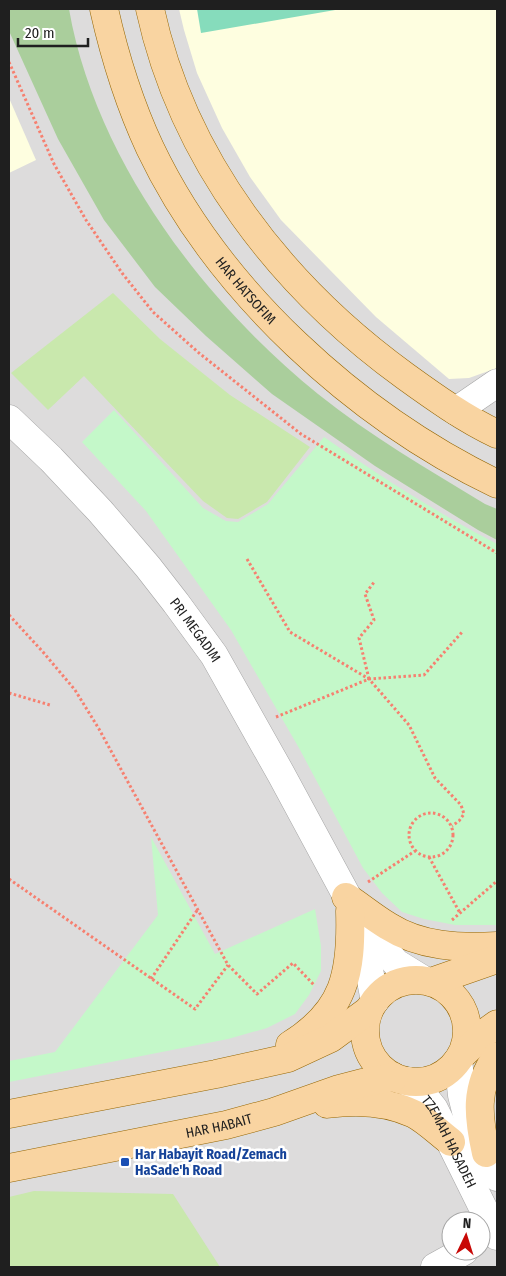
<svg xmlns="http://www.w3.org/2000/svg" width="506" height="1276" viewBox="0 0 506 1276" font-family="'Fira Sans Condensed',sans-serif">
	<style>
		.residential { fill: #dddcdc; fill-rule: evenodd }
		.education { fill: #fefee0 }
		.grass { fill: #c9e8ad }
		.forest { fill: #aace9c }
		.park { fill: #c4f8c9 }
		.pitch { fill: #86dcbc }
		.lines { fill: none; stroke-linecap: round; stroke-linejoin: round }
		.minor-casing { stroke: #a6a6a6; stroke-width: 29 }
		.major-casing { stroke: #966705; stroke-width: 29 }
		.path { stroke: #f68070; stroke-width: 3; stroke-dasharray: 2.5 2.5; stroke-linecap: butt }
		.minor { stroke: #fff; stroke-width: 28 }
		.major { stroke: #f9d4a1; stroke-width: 28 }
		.transit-dot { fill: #1a4fb4; stroke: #fff; stroke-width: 2 }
		.labels { text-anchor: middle; stroke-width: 5; stroke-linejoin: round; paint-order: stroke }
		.street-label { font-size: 14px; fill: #1f1f1f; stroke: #fff }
		.transit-label { font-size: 14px; font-weight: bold; fill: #164399; stroke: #fff; text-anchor: start }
	</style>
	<rect width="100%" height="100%" fill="#efece6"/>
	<path class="residential" d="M 9,9 L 497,9 L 497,1267 L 9,1267 ZM 451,1221 L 481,1221 L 481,1251 L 451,1251 Z"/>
	<g class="education">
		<polygon points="179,9 497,9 497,368 469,378 449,379 376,317 281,220 250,177 222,128 197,73 184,30"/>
		<polygon points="9,98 36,160 9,173"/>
	</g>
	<g class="grass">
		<polygon points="113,293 160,339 230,395 310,447 267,502 238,519 227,518 203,501 84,376 48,410 11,373"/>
		<polygon points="34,1191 173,1194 220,1267 9,1267 9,1197"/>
	</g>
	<path class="forest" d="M 9,9 L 69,9 C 95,158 202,300 318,394 C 370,436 428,469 485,504 L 497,509 L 497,540 L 478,530 L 375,466 L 272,394 L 206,336 L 155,287 L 104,220 L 58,139 L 9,31 Z"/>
	<g class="park">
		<path d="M 114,410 L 203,508 L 226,521 L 238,522 L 268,504 L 324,437 C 378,475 439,514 497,544 L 497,925 L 455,925 L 424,919 L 402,912 L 382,893 L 363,868 L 299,748 L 231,630 L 146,511 L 82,442 Z"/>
		<polygon points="151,837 215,954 315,909 321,946 321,971 309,995 295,1014 267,1028 228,1039 9,1082 9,1061 55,1052 158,915"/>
	</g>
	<polygon class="pitch" points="197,9 341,9 201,33"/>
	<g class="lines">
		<g class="minor-casing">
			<g id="minor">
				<polyline points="456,411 497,383"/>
				<path id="s1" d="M 9,419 L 51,459 L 100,511 L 148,567 L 176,603 L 214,655 L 281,774 L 362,924 L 396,963 L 422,979"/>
				<polyline points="355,924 369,970 375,1001"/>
				<polyline points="458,1060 462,1095 467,1115 497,1177"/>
				<path id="s2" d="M 407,1081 L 423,1095 L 434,1109 L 497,1236"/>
				<polyline points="435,1267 464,1251"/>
			</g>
		</g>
		<g class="major-casing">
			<g id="major">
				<path id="s3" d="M 104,9 C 115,58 129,103 150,148 C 218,291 356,416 497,484"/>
				<path d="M 150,9 C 183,160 281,286 405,376 C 434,397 465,419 497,434"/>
				<path d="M 346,897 C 360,906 373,917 388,926 C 421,947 460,948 497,946"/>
				<circle cx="416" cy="1031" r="51"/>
				<polyline points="431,982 497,959"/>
				<path d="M 290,1045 C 345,1011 352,973 350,911"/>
				<polyline points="461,1056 486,1032 497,1024"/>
				<path d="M 327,1104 C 356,1100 387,1101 414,1114 C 427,1121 439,1133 451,1142"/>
				<polyline points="9,1114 216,1074 288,1058 331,1038 369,1010"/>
				<path d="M 486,1153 C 478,1117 474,1087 497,1056"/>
				<path id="s4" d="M 9,1168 L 226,1125 L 274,1112 L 339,1089 L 362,1083 L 394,1077"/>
			</g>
		</g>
		<g class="path">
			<polyline points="9,62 54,164 86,220 122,273 153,312 199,353 301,434 497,553"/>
			<polyline points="247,559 290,632 369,679 409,725 435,778 461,805 464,814 459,821 452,826"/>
			<polyline points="9,615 43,652 75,690 99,729 228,965 257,994 293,963 314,985"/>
			<polyline points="369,679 359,638 374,620 365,594 375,581"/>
			<polyline points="9,693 50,705"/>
			<polyline points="276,717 369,679 424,675 463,631"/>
			<circle cx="431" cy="835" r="22"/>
			<polyline points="429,857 460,913"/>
			<polyline points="9,879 195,1009 228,965"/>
			<polyline points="368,882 415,851"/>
			<polyline points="452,920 497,881"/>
			<polyline points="151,979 198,909"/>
		</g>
		<use href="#minor" class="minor"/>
		<use href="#major" class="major"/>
	</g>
	<rect class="transit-dot" x="120" y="1157" width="10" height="10" rx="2.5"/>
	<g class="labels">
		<g class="street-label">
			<text dy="5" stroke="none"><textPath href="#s3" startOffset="319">HAR HATSOFIM</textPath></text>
			<text dy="5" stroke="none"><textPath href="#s1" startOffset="282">PRI MEGADIM</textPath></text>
			<text dy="5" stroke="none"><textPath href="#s4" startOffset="214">HAR HABAIT</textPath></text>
			<text dy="5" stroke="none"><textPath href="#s2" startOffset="75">TZEMAH HASADEH</textPath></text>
		</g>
		<g class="transit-label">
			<text x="135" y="1159">Har Habayit Road/Zemach<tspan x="135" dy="16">HaSade'h Road</tspan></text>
		</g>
	</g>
	<rect width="506" height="1276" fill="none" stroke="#1f1f1f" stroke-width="20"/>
	<g transform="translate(466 1236) rotate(4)"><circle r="24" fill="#ffffff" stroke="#a5a5a5"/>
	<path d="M0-4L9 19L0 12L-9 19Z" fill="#c80806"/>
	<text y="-8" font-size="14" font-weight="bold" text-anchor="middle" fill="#1f1f1f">N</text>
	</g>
	<path d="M18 38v8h70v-8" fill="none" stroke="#1f1f1f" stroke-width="2.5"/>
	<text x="25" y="38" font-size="15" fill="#1f1f1f" stroke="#ffffff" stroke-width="4" paint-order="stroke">20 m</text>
</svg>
